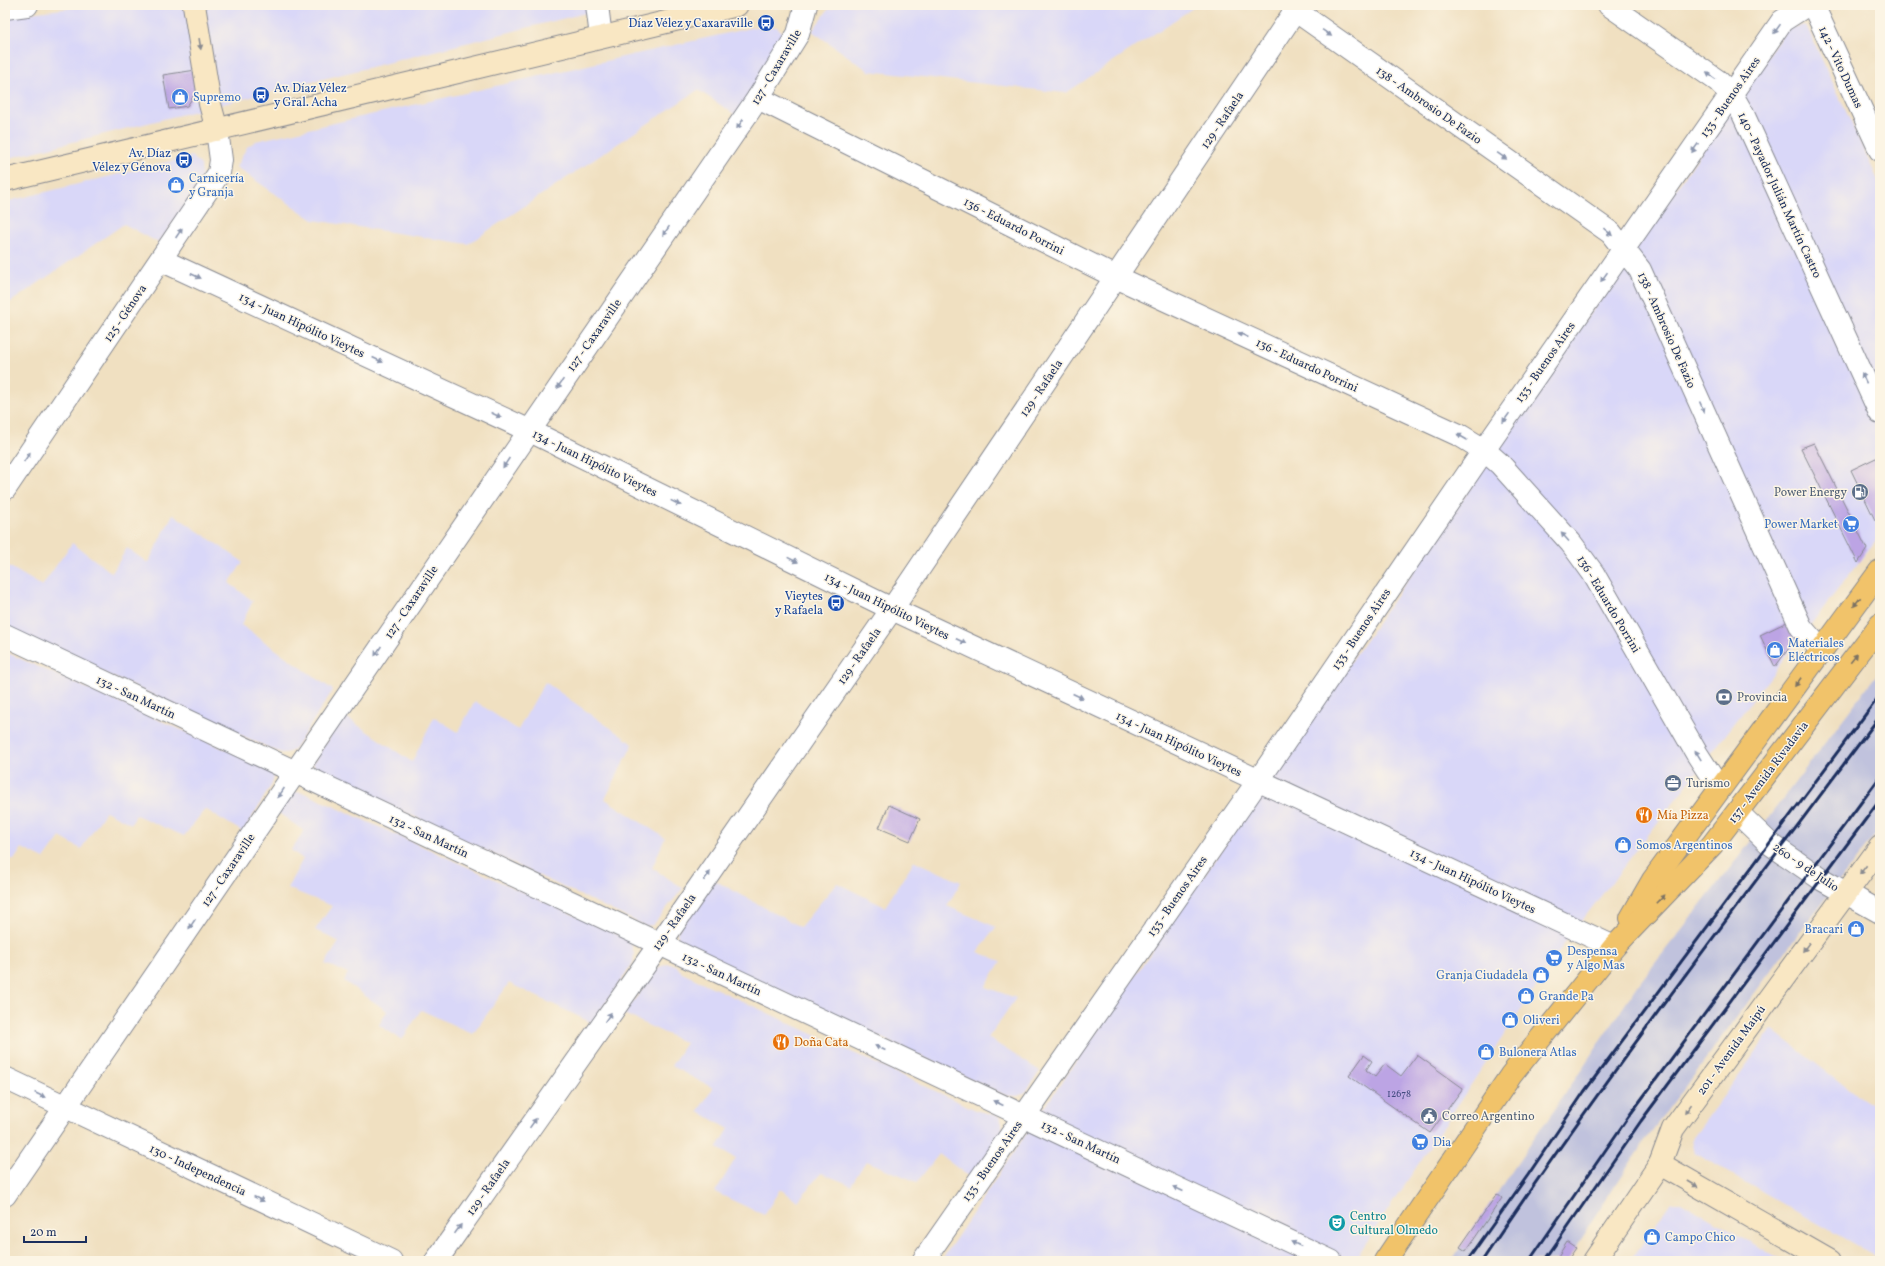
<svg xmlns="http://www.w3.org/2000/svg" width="1885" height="1266" viewBox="0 0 1885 1266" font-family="Vollkorn,serif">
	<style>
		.built { fill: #d9d7f8 }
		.industrial { fill: #c0c2dd }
		.building { fill: #bca4e4 }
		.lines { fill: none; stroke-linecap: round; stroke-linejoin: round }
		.street-casing { stroke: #868890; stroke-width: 24 }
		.secondary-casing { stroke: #868890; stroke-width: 24 }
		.primary-casing { stroke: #868890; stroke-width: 24 }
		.street { stroke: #fff; stroke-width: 22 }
		.secondary { stroke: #f9e7c3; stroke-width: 22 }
		.primary { stroke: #f1c36a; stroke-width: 22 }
		.rail { stroke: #1b2f5e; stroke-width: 3 }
		.oneway { fill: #8d97ae }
		.oneway2 { fill: #8a8b90 }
		.oneway3 { fill: #7b7263 }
		.labels { text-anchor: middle; stroke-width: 3; stroke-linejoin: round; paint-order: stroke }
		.number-label { font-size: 10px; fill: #434c80 }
		.transit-label { font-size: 12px; fill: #164399; stroke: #fcf5e5; text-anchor: end }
		.street-label { font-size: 12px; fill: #1b2f5e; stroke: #fcf5e5 }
		.shop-label { font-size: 12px; fill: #366cbe; stroke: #fcf5e5; text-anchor: start }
		.service-label { font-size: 12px; fill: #4e5e75; stroke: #fcf5e5; text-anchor: start }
		.food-label { font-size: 12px; fill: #c56008; stroke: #fcf5e5; text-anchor: start }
		.culture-label { font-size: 12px; fill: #0d838f; stroke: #fcf5e5; text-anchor: start }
	</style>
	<rect width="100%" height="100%" fill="#fcf5e5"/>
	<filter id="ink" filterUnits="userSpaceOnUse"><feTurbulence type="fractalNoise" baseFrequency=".025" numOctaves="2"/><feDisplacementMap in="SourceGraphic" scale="8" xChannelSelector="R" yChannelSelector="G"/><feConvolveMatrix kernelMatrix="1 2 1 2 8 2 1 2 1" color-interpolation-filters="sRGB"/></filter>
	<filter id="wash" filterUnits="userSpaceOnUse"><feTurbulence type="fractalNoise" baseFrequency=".012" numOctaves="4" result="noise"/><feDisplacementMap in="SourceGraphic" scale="16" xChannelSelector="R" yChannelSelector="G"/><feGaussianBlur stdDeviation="0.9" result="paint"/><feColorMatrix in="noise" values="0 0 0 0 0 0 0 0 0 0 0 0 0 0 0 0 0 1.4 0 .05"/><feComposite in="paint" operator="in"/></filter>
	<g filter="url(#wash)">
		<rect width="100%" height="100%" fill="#f0e0c1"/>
		<g class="built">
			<polygon points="95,5 617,5 5,159 5,16"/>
			<polygon points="840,5 1197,5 1066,93 869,71 812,31 828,10"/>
			<polygon points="763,25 777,27 785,36 737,116 698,90 468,244 313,220 236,167 247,147 256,141"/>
			<polygon points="1806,25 1880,185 1880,535 1567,940 1354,1261 941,1261 1013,1153 1787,28"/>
			<polygon points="192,156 201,165 202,181 159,243 124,224 5,306 5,202"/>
			<polygon points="173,514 243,562 229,583 253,601 241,625 333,690 294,750 284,754 276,751 5,628 5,564 42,586 72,543 112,573 127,548 148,563"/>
			<polygon points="5,652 270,769 274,777 272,784 243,832 205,809 184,836 136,815 131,824 106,811 81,849 60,837 44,859 22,848 14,860 5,856"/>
			<polygon points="545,682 633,744 605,799 665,838 652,868 683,888 653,925 645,926 320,772 316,770 313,763 343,715 412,762 434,717 458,732 475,701 518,730"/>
			<polygon points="295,792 304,793 627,939 632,946 634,954 633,963 592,1023 509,983 473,1034 421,1010 402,1040 379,1025 387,1011 344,981 348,973 325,964 339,942 315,930 332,906 287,888 303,859 291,850 304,831 276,811"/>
			<polygon points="914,861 961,882 947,906 996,927 978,952 1001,961 985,987 1016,998 988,1038 1040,1071 1026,1092 1018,1096 1007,1096 682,946 678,938 677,932 714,880 800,927 837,883 885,907"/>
			<polygon points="668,964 676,965 682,973 978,1111 999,1116 1002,1123 1003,1133 972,1179 939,1154 917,1182 866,1161 851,1185 821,1173 798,1201 780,1189 764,1215 715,1192 736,1158 717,1148 729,1129 698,1111 713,1088 671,1066 686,1043 624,1014 659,967"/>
			<polygon points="1772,1030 1853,1092 1880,1110 1880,1144 1878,1147 1880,1148 1880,1259 1695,1153 1692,1139"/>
			<polygon points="1672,1202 1681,1202 1783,1261 1630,1261"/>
		</g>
		<polygon class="industrial" points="1880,670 1880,829 1815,912 1646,1139 1566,1261 1451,1261 1641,981 1741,854"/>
		<g id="blocks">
			<g class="building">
				<polygon points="196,70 199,88 187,106 169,109 163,75"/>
				<polygon points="1814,443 1867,549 1858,563 1801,448"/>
				<polygon points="1878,457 1880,462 1880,518 1875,520 1851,470"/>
				<polygon points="1787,622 1795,640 1775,667 1760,635"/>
				<polygon points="889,805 920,819 910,841 879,828"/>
				<polygon points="1364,1055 1372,1061 1366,1070 1375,1077 1385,1064 1401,1076 1417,1055 1463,1088 1430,1133 1349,1076"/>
				<polygon points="1497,1194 1502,1198 1466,1251 1460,1247"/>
				<polygon points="1567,1242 1576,1248 1567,1261 1555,1261"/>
			</g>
		</g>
	</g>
	<g filter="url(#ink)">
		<use href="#blocks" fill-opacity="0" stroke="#868890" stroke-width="1"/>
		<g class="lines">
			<g class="street-casing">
				<g id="street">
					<polyline points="597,5 601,37"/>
					<polyline points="1609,5 1718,81 1732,95 1743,114 1880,413"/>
					<polyline points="1813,5 1880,150"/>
					<polyline points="5,8 27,5"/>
					<polyline points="1296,11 1611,233 1640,270 1801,627 1821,650"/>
					<polyline points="758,98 1116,277 1461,436 1484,450 1500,464 1571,543 1585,562 1593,573 1697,754 1719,788"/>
					<polyline points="161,260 528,430 892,609 1614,947"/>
					<polyline points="5,489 219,173 221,160 217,130"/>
					<polyline points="5,635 1331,1261"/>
					<polyline points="1738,813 1769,843 1821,879 1880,912"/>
					<polyline points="5,1078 391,1261"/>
					<polyline points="5,1195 758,98 798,34 806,5"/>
					<polyline points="436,1261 659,945 892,609 1299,5"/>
					<polyline points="923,1261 1258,781 1484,450 1782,21 1807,5"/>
				</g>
			</g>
			<g class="secondary-casing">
				<g id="secondary">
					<polyline points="194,5 210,104 217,130"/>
					<path d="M 5,180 C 249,123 493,63 737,5"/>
					<polyline points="1660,1164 1829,1261"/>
					<polyline points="1594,1261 1660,1164 1673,1129 1880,847"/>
				</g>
			</g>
			<g class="primary-casing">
				<g id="primary">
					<polyline points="1631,918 1653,880 1880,571"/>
					<polyline points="1385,1261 1511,1075 1614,947 1712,845 1880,625"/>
				</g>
			</g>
			<use href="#street" class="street"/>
			<use href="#secondary" class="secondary"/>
			<use href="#primary" class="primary"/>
			<g class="rail">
				<polyline points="1467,1261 1528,1175 1584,1092 1880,695"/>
				<path d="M 1482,1261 C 1607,1074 1745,896 1880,716"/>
				<polyline points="1529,1261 1629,1116 1880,777"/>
				<polyline points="1544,1261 1641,1121 1880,800"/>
			</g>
		</g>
		<defs><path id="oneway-solid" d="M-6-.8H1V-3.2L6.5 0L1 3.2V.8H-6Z"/></defs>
		<g class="oneway">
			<use href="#oneway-solid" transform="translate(1777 29) rotate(125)"/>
			<use href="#oneway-solid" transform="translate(1327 33) rotate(35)"/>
			<use href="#oneway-solid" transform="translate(1711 76) rotate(-145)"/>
			<use href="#oneway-solid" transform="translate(740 124) rotate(125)"/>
			<use href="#oneway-solid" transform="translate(1695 148) rotate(125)"/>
			<use href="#oneway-solid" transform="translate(1502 156) rotate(35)"/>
			<use href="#oneway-solid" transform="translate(666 231) rotate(125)"/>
			<use href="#oneway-solid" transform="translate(1608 232) rotate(40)"/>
			<use href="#oneway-solid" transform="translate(179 233) rotate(-56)"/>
			<use href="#oneway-solid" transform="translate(196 276) rotate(25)"/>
			<use href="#oneway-solid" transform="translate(1604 277) rotate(125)"/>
			<use href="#oneway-solid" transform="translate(1243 335) rotate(-155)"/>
			<use href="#oneway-solid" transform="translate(378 360) rotate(25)"/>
			<use href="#oneway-solid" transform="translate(1864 378) rotate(-115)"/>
			<use href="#oneway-solid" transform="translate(560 384) rotate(125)"/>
			<use href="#oneway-solid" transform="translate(1702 407) rotate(66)"/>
			<use href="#oneway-solid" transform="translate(496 415) rotate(25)"/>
			<use href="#oneway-solid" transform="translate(1506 418) rotate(125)"/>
			<use href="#oneway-solid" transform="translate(1462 437) rotate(-150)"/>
			<use href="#oneway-solid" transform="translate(27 457) rotate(-56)"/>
			<use href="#oneway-solid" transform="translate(506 463) rotate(124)"/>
			<use href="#oneway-solid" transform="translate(676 503) rotate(26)"/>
			<use href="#oneway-solid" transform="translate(1565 537) rotate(-132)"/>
			<use href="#oneway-solid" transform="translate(793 560) rotate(26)"/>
			<use href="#oneway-solid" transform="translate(961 641) rotate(25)"/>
			<use href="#oneway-solid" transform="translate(378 651) rotate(124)"/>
			<use href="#oneway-solid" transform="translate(1078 696) rotate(25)"/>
			<use href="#oneway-solid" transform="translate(1698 755) rotate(-122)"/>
			<use href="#oneway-solid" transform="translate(281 793) rotate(124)"/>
			<use href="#oneway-solid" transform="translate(707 876) rotate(-55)"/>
			<use href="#oneway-solid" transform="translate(192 924) rotate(124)"/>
			<use href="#oneway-solid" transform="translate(608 1017) rotate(-55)"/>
			<use href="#oneway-solid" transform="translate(880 1048) rotate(-155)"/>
			<use href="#oneway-solid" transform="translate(40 1095) rotate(25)"/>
			<use href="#oneway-solid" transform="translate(998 1103) rotate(-155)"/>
			<use href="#oneway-solid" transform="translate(533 1123) rotate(-55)"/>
			<use href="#oneway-solid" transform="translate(1178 1189) rotate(-155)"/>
			<use href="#oneway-solid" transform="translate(259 1199) rotate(25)"/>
			<use href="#oneway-solid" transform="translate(458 1229) rotate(-55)"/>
			<use href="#oneway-solid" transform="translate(1296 1244) rotate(-155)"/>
		</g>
		<g class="oneway2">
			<use href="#oneway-solid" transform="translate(200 44) rotate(81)"/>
			<use href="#oneway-solid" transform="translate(1863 870) rotate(127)"/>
			<use href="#oneway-solid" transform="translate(1806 947) rotate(126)"/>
			<use href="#oneway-solid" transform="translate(1688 1109) rotate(126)"/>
			<use href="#oneway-solid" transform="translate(1693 1184) rotate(30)"/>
		</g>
		<g class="oneway3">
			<use href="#oneway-solid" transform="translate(1857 602) rotate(127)"/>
			<use href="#oneway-solid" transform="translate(1854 658) rotate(-52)"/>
			<use href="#oneway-solid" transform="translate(1798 682) rotate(126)"/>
			<use href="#oneway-solid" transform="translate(1661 899) rotate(-46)"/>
		</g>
	</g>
	<defs>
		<g id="bus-disc" transform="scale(0.9)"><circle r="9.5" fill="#1a4fb4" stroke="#fcf5e5"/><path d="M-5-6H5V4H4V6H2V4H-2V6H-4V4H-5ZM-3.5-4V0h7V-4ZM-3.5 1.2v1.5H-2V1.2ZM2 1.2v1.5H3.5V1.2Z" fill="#fff"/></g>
		<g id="shop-disc" transform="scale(0.9)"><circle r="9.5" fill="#3f7fe0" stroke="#fcf5e5"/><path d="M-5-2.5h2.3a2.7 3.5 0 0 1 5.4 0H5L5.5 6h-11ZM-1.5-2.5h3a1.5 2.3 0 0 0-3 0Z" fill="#fff"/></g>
		<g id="fuel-disc" transform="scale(0.9)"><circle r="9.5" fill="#5c6f8a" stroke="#fcf5e5"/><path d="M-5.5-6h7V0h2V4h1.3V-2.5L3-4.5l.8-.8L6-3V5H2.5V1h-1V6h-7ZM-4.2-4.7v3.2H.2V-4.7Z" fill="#fff"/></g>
		<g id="supermarket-disc" transform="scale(0.9)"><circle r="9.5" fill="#3f7fe0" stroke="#fcf5e5"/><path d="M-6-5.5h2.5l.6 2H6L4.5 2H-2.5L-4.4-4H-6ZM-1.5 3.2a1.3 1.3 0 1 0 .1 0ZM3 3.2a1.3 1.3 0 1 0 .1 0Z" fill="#fff"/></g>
		<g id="bank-disc" transform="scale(0.9)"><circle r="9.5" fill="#5c6f8a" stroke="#fcf5e5"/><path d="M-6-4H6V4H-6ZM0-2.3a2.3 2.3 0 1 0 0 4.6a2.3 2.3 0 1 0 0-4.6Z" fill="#fff"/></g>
		<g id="office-disc" transform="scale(0.9)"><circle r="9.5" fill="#5c6f8a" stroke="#fcf5e5"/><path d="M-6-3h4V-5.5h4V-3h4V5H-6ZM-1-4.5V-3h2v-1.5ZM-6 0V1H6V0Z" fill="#fff"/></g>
		<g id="restaurant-disc" transform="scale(0.9)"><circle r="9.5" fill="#e8710a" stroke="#fcf5e5"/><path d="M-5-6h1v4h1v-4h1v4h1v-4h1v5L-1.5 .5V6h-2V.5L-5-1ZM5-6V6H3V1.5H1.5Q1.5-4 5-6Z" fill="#fff"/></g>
		<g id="civic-disc" transform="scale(0.9)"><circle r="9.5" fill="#5c6f8a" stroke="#fcf5e5"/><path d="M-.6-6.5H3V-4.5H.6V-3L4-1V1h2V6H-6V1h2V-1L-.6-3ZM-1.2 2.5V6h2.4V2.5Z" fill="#fff"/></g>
		<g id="theatre-disc" transform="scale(0.9)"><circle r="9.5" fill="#0f9aa8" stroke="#fcf5e5"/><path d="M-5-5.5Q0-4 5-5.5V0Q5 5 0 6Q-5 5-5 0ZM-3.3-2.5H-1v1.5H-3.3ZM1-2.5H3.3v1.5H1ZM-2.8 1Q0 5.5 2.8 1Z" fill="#fff"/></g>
	</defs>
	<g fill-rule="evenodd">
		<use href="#bus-disc" x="766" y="23"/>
		<use href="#bus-disc" x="261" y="95"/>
		<use href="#shop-disc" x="180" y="97"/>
		<use href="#bus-disc" x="184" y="160"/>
		<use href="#shop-disc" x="176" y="185"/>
		<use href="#fuel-disc" x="1860" y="492"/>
		<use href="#supermarket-disc" x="1851" y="524"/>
		<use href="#bus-disc" x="836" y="603"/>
		<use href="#shop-disc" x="1775" y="650"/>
		<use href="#bank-disc" x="1724" y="697"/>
		<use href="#office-disc" x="1673" y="783"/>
		<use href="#restaurant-disc" x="1644" y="815"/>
		<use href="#shop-disc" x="1623" y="845"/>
		<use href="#shop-disc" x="1856" y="929"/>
		<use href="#supermarket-disc" x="1554" y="958"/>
		<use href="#shop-disc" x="1541" y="975"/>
		<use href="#shop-disc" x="1526" y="996"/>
		<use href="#shop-disc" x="1510" y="1020"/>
		<use href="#restaurant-disc" x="781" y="1042"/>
		<use href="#shop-disc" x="1486" y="1052"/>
		<use href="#civic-disc" x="1429" y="1116"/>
		<use href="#supermarket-disc" x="1420" y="1142"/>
		<use href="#theatre-disc" x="1337" y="1223"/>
		<use href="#shop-disc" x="1652" y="1237"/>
	</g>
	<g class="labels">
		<g class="number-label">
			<text x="1399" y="1097">12678</text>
		</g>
		<g class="transit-label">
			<text x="753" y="27">Díaz Vélez y Caxaraville</text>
			<text x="274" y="92" text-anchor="start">Av. Díaz Vélez<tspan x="274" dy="14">y Gral. Acha</tspan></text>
			<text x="171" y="157">Av. Díaz<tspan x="171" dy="14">Vélez y Génova</tspan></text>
			<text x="823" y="600">Vieytes<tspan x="823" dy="14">y Rafaela</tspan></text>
		</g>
		<g class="street-label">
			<text transform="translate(776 67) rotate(-59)" y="4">127 - Caxaraville</text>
			<text transform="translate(1841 67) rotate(65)" y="4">142 - Vito Dumas</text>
			<text transform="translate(1730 97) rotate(-55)" y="4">133 - Buenos Aires</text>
			<text transform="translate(1429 105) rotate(35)" y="4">138 - Ambrosio De Fazio</text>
			<text transform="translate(1222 120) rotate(-56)" y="4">129 - Rafaela</text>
			<text transform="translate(1780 195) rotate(65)" y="4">140 - Payador Julián Martín Castro</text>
			<text transform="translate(1014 226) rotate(27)" y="4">136 - Eduardo Porrini</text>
			<text transform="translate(125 313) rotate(-56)" y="4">125 - Génova</text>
			<text transform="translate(302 325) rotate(25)" y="4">134 - Juan Hipólito Vieytes</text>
			<text transform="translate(1667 330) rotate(66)" y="4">138 - Ambrosio De Fazio</text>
			<text transform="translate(594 335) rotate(-55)" y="4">127 - Caxaraville</text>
			<text transform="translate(1545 362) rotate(-55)" y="4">133 - Buenos Aires</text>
			<text transform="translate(1307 365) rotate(25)" y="4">136 - Eduardo Porrini</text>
			<text transform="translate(1041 388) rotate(-56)" y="4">129 - Rafaela</text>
			<text transform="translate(595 463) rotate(26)" y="4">134 - Juan Hipólito Vieytes</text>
			<text transform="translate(411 602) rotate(-56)" y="4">127 - Caxaraville</text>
			<text transform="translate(1609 604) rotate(59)" y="4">136 - Eduardo Porrini</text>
			<text transform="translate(887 606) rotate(26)" y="4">134 - Juan Hipólito Vieytes</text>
			<text transform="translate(1361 629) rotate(-56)" y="4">133 - Buenos Aires</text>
			<text transform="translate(859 656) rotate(-55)" y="4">129 - Rafaela</text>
			<text transform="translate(136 697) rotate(25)" y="4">132 - San Martín</text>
			<text transform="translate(1179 744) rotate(25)" y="4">134 - Juan Hipólito Vieytes</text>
			<text transform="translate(1768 772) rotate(-53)" y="4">137 - Avenida Rivadavia</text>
			<text transform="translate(429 836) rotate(25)" y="4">132 - San Martín</text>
			<text transform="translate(1806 867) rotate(34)" y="4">260 - 9 de Julio</text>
			<text transform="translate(228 870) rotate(-56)" y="4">127 - Caxaraville</text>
			<text transform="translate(1473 881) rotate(25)" y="4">134 - Juan Hipólito Vieytes</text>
			<text transform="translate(1177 896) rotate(-55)" y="4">133 - Buenos Aires</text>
			<text transform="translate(674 922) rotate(-55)" y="4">129 - Rafaela</text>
			<text transform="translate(722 974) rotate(25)" y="4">132 - San Martín</text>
			<text transform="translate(1731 1050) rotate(-54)" y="4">201 - Avenida Maipú</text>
			<text transform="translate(1081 1142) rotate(25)" y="4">132 - San Martín</text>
			<text transform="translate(992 1161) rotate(-55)" y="4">133 - Buenos Aires</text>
			<text transform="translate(198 1170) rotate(25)" y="4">130 - Independencia</text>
			<text transform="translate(488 1187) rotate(-55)" y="4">129 - Rafaela</text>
		</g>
		<g class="shop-label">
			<text x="193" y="101">Supremo</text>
			<text x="189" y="182">Carnicería<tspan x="189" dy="14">y Granja</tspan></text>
			<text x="1838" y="528" text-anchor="end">Power Market</text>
			<text x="1788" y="647">Materiales<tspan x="1788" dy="14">Eléctricos</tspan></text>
			<text x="1636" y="849">Somos Argentinos</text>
			<text x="1843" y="933" text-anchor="end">Bracari</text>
			<text x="1567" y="955">Despensa<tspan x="1567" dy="14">y Algo Mas</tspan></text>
			<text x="1528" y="979" text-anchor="end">Granja Ciudadela</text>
			<text x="1539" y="1000">Grande Pa</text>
			<text x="1523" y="1024">Oliveri</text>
			<text x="1499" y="1056">Bulonera Atlas</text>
			<text x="1433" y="1146">Dia</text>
			<text x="1665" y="1241">Campo Chico</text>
		</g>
		<g class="service-label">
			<text x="1847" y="496" text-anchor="end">Power Energy</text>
			<text x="1737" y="701">Provincia</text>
			<text x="1686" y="787">Turismo</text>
			<text x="1442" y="1120">Correo Argentino</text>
		</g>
		<g class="food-label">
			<text x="1657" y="819">Mía Pizza</text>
			<text x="794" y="1046">Doña Cata</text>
		</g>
		<g class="culture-label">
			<text x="1350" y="1220">Centro<tspan x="1350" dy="14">Cultural Olmedo</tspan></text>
		</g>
	</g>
	<rect width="1885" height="1266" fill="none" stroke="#fcf5e5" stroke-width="20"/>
	<path d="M24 1236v6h62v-6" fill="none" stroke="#1b2f5e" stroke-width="2"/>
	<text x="30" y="1236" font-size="12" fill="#1b2f5e" stroke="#fcf5e5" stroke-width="3" paint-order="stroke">20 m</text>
</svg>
